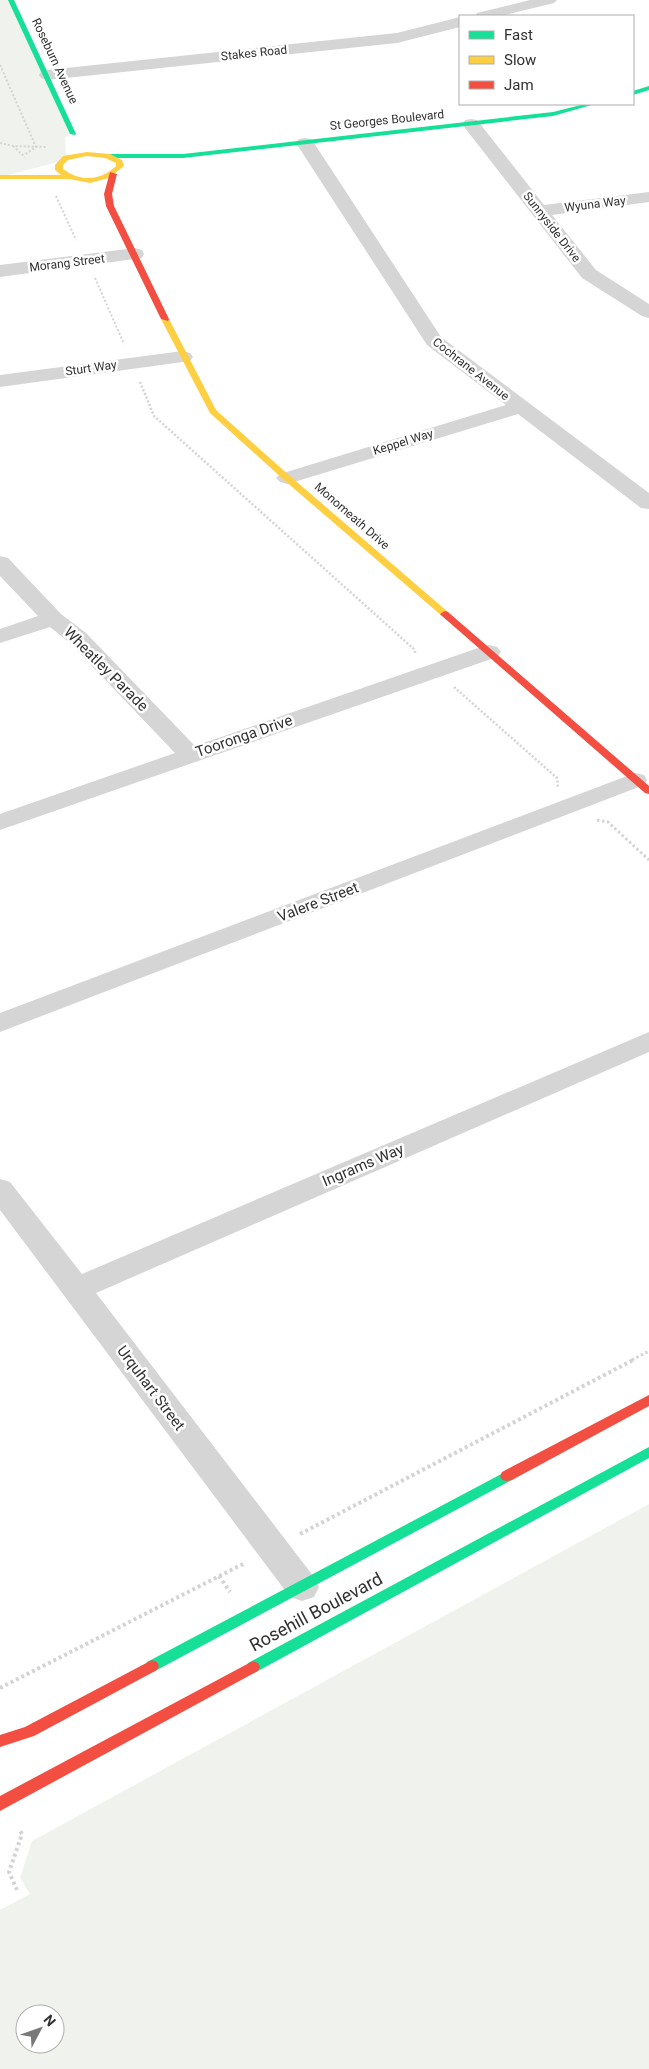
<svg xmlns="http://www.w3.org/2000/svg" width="649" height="2069" viewBox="0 0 649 2069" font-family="Roboto,sans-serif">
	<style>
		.green { fill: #f0f3ed; fill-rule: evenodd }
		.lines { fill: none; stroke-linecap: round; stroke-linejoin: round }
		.path-far3 { stroke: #d4d4d4; stroke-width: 2; stroke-dasharray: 2 2; stroke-linecap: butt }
		.path-far2 { stroke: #d4d4d4; stroke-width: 2.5; stroke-dasharray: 2 2; stroke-linecap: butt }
		.path-far1 { stroke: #d4d4d4; stroke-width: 3; stroke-dasharray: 2.5 2.5; stroke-linecap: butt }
		.path { stroke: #d4d4d4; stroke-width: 4; stroke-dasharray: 3 3; stroke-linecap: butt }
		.street { fill: #d5d5d5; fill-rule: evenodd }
		.fast { fill: #16e098; fill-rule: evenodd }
		.slow { fill: #ffcf43; fill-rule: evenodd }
		.jam { fill: #f24e42; fill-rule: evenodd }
		.labels { text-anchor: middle; stroke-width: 5; stroke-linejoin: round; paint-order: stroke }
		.far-street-label { font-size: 12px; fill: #313131; stroke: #fff }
		.street-label { font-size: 15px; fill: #313131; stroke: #fff }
		.near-street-label { font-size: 18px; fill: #313131; stroke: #fff }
	</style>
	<rect width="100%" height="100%" fill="#fff"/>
	<g class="green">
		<polygon points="0,0 11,0 73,134 65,137 66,158 62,161 0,177"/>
		<path d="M 649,1504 L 649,2069 L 0,2069 L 0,1910 L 30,1894 L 20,1878 L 32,1841 ZM 25,2014 L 55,2014 L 55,2044 L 25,2044 Z"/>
	</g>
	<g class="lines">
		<g class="path-far3">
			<polyline points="0,65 36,147 24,155"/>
			<polyline points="0,143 13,146 46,147"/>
			<polyline points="13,146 25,157"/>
			<polyline points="56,196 76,240"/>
			<polyline points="95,278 124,344"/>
		</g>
		<g class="path-far2">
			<polyline points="140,382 154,416 415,650 415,654"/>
			<polyline points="454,687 557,778 558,787"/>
		</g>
		<g class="path-far1">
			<polyline points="597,820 608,822 649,860"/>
			<polyline points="632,1360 649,1351"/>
		</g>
		<g class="path">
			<polyline points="300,1534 635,1359"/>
			<polyline points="219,1576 230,1592"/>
			<polyline points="0,1688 245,1563"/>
			<polyline points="17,1890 9,1872 22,1834 19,1829"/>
		</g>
		<g class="street">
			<polygon points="530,0 557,0 554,3 501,16 475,16 477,13"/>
			<polygon points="460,17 460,27 397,43 47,80 41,78 39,75 41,72 47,70 397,33"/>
			<polygon points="471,119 477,120 544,205 649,192 649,202 552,215 596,270 649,304 649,318 642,316 582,278 465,128 463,124 465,120"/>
			<polygon points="305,138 311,139 314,143 441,337 649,493 649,509 641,508 518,414 294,482 287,484 280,482 276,478 280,474 506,405 427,345 296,143 299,139"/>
			<polygon points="135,248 142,250 144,254 142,258 0,277 0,265"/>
			<polygon points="183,351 190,353 193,357 190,361 0,387 0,375"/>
			<polygon points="0,556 8,558 61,614 86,633 195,746 481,647 489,645 497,647 501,652 497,657 0,830 0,814 175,753 70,643 50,627 0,643 0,629 38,616 0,576"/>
			<polygon points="635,773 644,775 647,780 644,785 0,1032 0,1013"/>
			<polygon points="649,1032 649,1052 96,1293 314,1577 319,1587 314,1597 302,1601 290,1597 0,1210 0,1179 10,1182 82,1274"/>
		</g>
		<g class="fast">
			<polygon points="8,0 14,0 76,134 75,135 70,134"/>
			<polygon points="649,86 649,90 633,95 633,91"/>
			<polygon points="585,104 595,104 553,116 183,158 107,158 103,156 107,154 183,154 553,112"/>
			<polygon points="649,1447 649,1458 258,1671 253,1673 248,1671 246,1667 248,1663"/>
			<polygon points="507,1471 512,1472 514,1476 512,1480 157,1670 152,1672 147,1670 145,1666 147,1662"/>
		</g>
		<g class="slow">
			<path d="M 87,152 L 110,154 L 122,160 L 124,166 L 109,178 L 90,183 L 69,179 L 0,179 L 0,175 L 61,175 L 55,170 L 55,165 L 63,156 ZM 87,156 L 105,158 L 116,163 L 116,166 C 101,181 80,182 63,169 L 63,165 L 68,160 Z"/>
			<polygon points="162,317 169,319 216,410 290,476 448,612 448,616 442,616 284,480 210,413 161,319"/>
		</g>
		<g class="jam">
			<polygon points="110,172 117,174 112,194 114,206 169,319 168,321 161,319 106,206 104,194"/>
			<polygon points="445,611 448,612 649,786 649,794 645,793 442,616 440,614"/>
			<polygon points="649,1395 649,1406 512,1480 507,1481 502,1480 500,1476 502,1472"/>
			<polygon points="152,1660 157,1662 159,1666 157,1670 34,1736 0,1747 0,1735 25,1727"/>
			<polygon points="253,1661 258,1663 260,1667 258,1671 0,1811 0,1796"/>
		</g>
	</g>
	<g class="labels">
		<g class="far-street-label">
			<text transform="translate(254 53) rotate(-6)" y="4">Stakes Road</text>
			<text transform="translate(55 61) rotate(65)" y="4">Roseburn Avenue</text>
			<text transform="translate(387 120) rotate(-6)" y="4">St Georges Boulevard</text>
			<text transform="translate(595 204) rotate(-7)" y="4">Wyuna Way</text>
			<text transform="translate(552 227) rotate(52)" y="4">Sunnyside Drive</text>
			<text transform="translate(67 263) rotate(-7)" y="4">Morang Street</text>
			<text transform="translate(91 368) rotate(-8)" y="4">Sturt Way</text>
			<text transform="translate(471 369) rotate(38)" y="4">Cochrane Avenue</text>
			<text transform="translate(403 442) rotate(-17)" y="4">Keppel Way</text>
			<text transform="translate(352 516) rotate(41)" y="4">Monomeath Drive</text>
		</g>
		<g class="street-label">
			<text transform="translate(106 669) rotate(45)" y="5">Wheatley Parade</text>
			<text transform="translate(244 736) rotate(-19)" y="5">Tooronga Drive</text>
			<text transform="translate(318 902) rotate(-21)" y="5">Valere Street</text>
			<text transform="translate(363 1165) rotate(-23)" y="5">Ingrams Way</text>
			<text transform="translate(151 1388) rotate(53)" y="5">Urquhart Street</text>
		</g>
		<g class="near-street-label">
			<text transform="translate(316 1612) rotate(-28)" y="6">Rosehill Boulevard</text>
		</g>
	</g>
	<rect x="459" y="15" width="175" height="90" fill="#ffffff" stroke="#adadad"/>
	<rect x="469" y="31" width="25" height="8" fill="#16e098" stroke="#adadad"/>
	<text x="504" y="40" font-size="15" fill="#313131">Fast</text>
	<rect x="469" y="56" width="25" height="8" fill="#ffcf43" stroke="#adadad"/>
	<text x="504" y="65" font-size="15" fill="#313131">Slow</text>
	<rect x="469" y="81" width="25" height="8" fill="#f24e42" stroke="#adadad"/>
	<text x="504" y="90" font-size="15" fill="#313131">Jam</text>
	<g transform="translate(40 2029) rotate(49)"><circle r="24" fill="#ffffff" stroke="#adadad"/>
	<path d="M0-4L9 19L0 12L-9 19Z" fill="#797979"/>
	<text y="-8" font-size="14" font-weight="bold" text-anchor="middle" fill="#313131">N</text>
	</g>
</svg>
